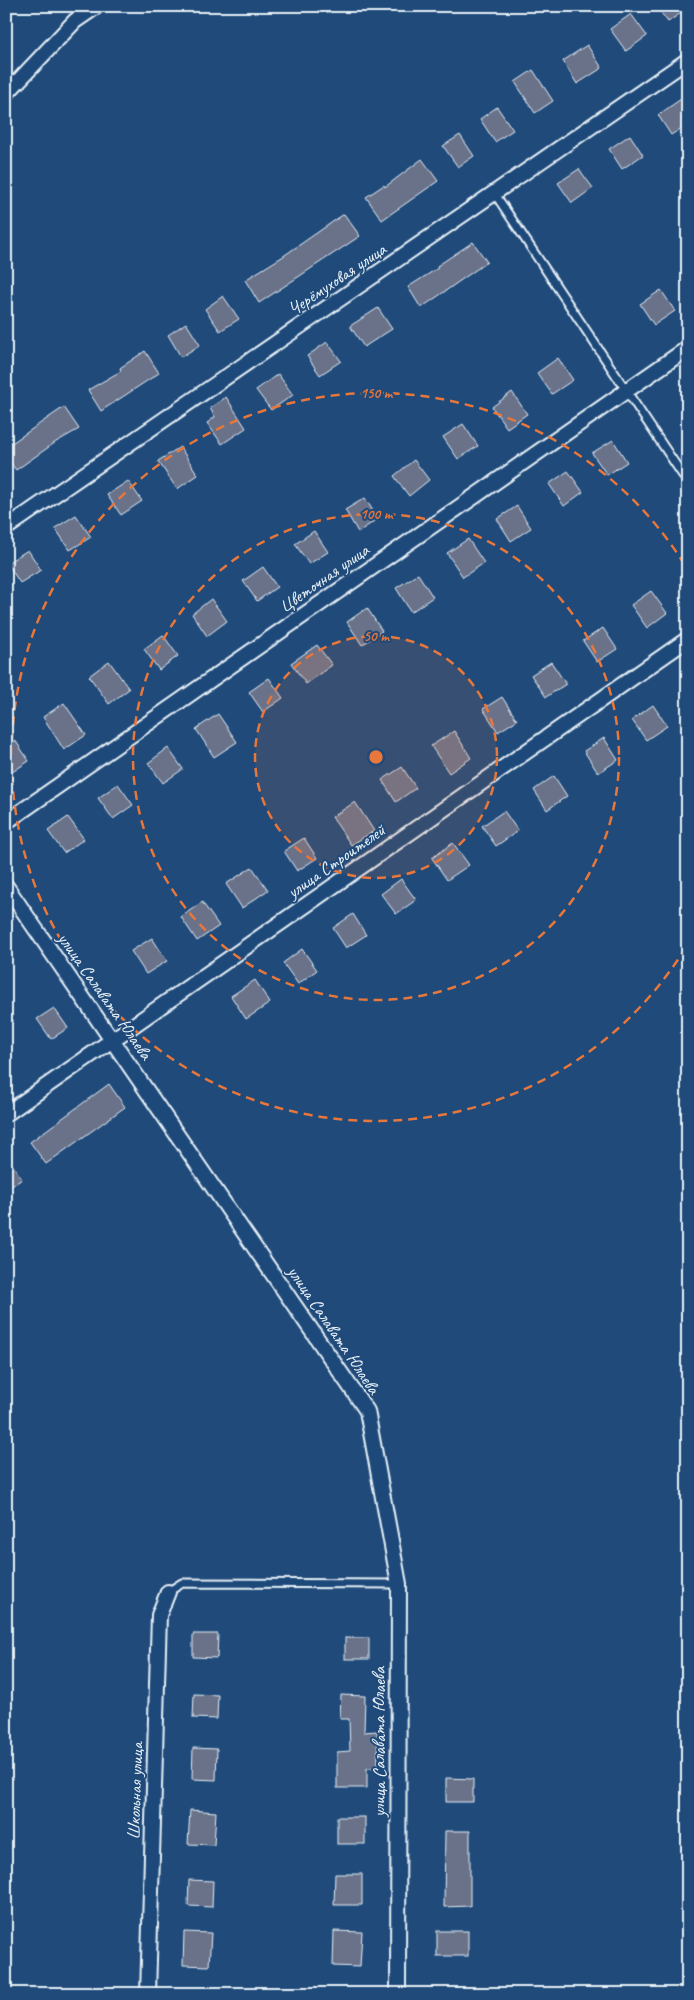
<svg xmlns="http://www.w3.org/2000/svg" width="694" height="2000" viewBox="0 0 694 2000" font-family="Caveat,sans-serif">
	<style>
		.building { fill: #6a728a; stroke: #e8f1f8 }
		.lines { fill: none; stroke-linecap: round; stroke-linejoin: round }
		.lane-casing { stroke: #e8f1f8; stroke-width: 11 }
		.street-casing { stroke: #e8f1f8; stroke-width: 18 }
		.lane { stroke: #1f4a7a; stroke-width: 7 }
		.street { stroke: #1f4a7a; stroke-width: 14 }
		.ring { fill: none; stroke: #e8773b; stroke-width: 2.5; stroke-dasharray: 9 6 }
		.labels { text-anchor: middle; stroke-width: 4; stroke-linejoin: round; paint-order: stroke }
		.street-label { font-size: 18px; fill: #e8f1f8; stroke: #1f4a7a }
		.centre { fill: #e8773b; stroke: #1f4a7a; stroke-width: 2.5 }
		.ring-label { font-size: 15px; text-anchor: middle; font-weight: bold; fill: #e8773b; stroke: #1f4a7a; stroke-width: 4; stroke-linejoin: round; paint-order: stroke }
	</style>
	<rect width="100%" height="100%" fill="#1f4a7a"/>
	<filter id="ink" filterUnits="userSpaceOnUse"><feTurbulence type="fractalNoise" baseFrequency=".02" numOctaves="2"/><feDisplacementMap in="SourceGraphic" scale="10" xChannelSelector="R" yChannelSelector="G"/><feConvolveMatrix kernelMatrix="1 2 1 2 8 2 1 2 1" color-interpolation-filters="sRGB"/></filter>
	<g filter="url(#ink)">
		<g class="building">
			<polygon points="656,6 688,6 688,8 668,22"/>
			<polygon points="631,14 647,36 626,51 610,29"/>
			<polygon points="587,45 602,68 577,84 563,61"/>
			<polygon points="533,70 553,101 535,113 515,82"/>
			<polygon points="681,99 688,110 688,124 671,135 658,115"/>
			<polygon points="497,107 513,130 495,142 480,119"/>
			<polygon points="460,135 474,156 458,167 443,146"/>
			<polygon points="630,135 643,155 622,169 609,149"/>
			<polygon points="422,159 438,181 382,220 366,197 384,185 385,187"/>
			<polygon points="579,169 593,188 572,203 558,183"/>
			<polygon points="344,214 360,236 259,303 245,280 282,257"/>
			<polygon points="473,242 487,262 421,308 408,287 438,268 437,266"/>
			<polygon points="661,290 675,311 654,325 640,304"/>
			<polygon points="223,296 239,319 220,331 205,309"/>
			<polygon points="378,308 392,329 364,347 350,326"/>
			<polygon points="186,323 200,345 181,357 168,335"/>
			<polygon points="327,342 341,361 320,375 307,356"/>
			<polygon points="145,351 159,373 101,411 88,390 121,371 120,368"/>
			<polygon points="558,358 573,380 552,394 537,373"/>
			<polygon points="278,374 293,395 271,410 256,390"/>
			<polygon points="512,392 527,414 507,428 492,407"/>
			<polygon points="226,397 246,428 222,444 207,423 215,417 210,408"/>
			<polygon points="64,407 79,429 56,442 16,470 6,457 6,447"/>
			<polygon points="463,424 478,446 458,459 443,437"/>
			<polygon points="613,440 627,462 607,475 592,453"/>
			<polygon points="180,447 198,475 177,489 158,461"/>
			<polygon points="414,460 429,480 409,496 394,476"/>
			<polygon points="568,471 583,492 564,506 549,484"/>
			<polygon points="128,481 142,501 121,515 107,495"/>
			<polygon points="365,498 378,519 358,532 345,510"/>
			<polygon points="517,506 531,528 511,541 497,519"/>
			<polygon points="76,515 91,537 70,550 55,528"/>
			<polygon points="314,531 328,552 309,564 295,544"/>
			<polygon points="468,539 484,563 463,577 447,553"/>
			<polygon points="28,550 41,570 20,583 7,563"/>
			<polygon points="263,567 277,587 257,601 243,581"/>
			<polygon points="418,574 433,597 411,612 396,588"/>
			<polygon points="651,591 667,613 647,628 631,605"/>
			<polygon points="211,599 227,621 207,636 192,614"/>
			<polygon points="367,608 382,631 362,645 347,622"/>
			<polygon points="603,628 617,649 597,662 583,641"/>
			<polygon points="163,635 178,656 159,670 144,649"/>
			<polygon points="317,645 332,665 306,684 291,663"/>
			<polygon points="109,661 129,689 109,704 89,676"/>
			<polygon points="551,662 566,684 546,697 531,675"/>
			<polygon points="269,678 283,698 263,712 249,692"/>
			<polygon points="502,697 517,720 498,732 483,709"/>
			<polygon points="64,703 86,735 64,750 43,717"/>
			<polygon points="653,705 667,726 646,740 632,720"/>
			<polygon points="218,714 237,742 214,757 196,729"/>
			<polygon points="454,731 471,758 449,773 431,746"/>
			<polygon points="604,738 618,760 598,773 584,751"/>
			<polygon points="15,740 29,761 6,776 6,746"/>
			<polygon points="168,748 183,769 163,783 148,763"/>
			<polygon points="402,767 416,788 396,802 382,780"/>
			<polygon points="554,776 567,796 547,810 534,790"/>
			<polygon points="118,784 133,805 113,819 98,798"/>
			<polygon points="355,802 374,831 351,845 332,817"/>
			<polygon points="504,811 518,831 496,846 482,826"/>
			<polygon points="68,817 84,839 64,853 48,831"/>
			<polygon points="304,838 317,858 297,871 284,851"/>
			<polygon points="453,843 469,865 447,880 432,858"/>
			<polygon points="252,867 268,890 242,908 226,884"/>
			<polygon points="401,879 416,900 396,914 381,894"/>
			<polygon points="202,902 219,926 197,941 181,917"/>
			<polygon points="353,914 366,935 346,948 333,928"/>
			<polygon points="152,938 167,961 146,974 131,951"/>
			<polygon points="302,949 317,970 298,984 283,963"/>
			<polygon points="255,980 270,1003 246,1019 231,996"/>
			<polygon points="54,1008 68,1028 51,1039 37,1019"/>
			<polygon points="109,1084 125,1107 46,1164 30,1142"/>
			<polygon points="6,1155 22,1179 6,1190"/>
			<polygon points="193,1634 218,1634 217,1658 193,1657"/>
			<rect x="345" y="1638" width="24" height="21"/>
			<polygon points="194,1694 218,1695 217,1719 193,1718"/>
			<polygon points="341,1695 365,1696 364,1732 377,1731 378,1768 367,1768 367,1788 337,1788 337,1752 350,1751 349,1719 340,1719"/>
			<polygon points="193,1748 217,1749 216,1780 192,1779"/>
			<polygon points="446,1778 473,1779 473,1802 446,1802"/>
			<polygon points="190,1810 216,1812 214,1845 188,1844"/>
			<rect x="337" y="1817" width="28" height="27"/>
			<polygon points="445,1831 470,1831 470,1906 444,1907"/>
			<polygon points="335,1874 362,1874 362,1905 334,1905"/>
			<polygon points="189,1880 213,1881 212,1907 188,1906"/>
			<polygon points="334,1931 362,1932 360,1967 333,1966"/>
			<rect x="437" y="1931" width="31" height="25"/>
			<polygon points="184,1932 211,1933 209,1966 183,1965"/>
		</g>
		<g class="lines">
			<g class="lane-casing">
				<g id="lane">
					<polyline points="495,194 688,483"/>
					<polyline points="168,1592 182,1583 399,1584"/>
				</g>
			</g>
			<g class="street-casing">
				<g id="street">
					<polyline points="6,94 75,21 97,6"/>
					<polyline points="6,528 688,60"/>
					<polyline points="6,822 688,348"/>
					<polyline points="6,886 367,1411 399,1584 398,1994"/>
					<polyline points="6,1114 688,639"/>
					<polyline points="148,1994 159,1615 168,1592"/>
				</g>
			</g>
			<use href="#lane" class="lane"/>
			<use href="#street" class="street"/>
		</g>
	</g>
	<circle cx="376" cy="757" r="121" fill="#e8773b" fill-opacity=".12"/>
	<g class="ring">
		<circle cx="376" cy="757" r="121"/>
		<circle cx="376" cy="757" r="243"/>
		<path d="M686 947A364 364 0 1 1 686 567"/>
	</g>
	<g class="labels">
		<g class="street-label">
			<text transform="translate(337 279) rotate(-34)" y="6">Черёмуховая улица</text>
			<text transform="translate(324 578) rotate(-35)" y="6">Цветочная улица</text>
			<text transform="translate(336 861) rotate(-35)" y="6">улица Строителей</text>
			<text transform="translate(105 996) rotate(55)" y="6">улица Салавата Юлаева</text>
			<text transform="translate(334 1330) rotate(56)" y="6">улица Салавата Юлаева</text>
			<text transform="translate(379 1742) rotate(-90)" y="6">улица Салавата Юлаева</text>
			<text transform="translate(135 1791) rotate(-88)" y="6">Школьная улица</text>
		</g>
	</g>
	<circle cx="376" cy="757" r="8" class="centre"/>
	<g class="ring-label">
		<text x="376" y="398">150 m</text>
		<text x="376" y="519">100 m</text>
		<text x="376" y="641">50 m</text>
	</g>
	<rect width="694" height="2000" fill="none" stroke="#1f4a7a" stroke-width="25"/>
	<rect x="12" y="12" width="669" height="1975" fill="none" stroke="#e8f1f8" stroke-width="2" filter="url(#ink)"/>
</svg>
